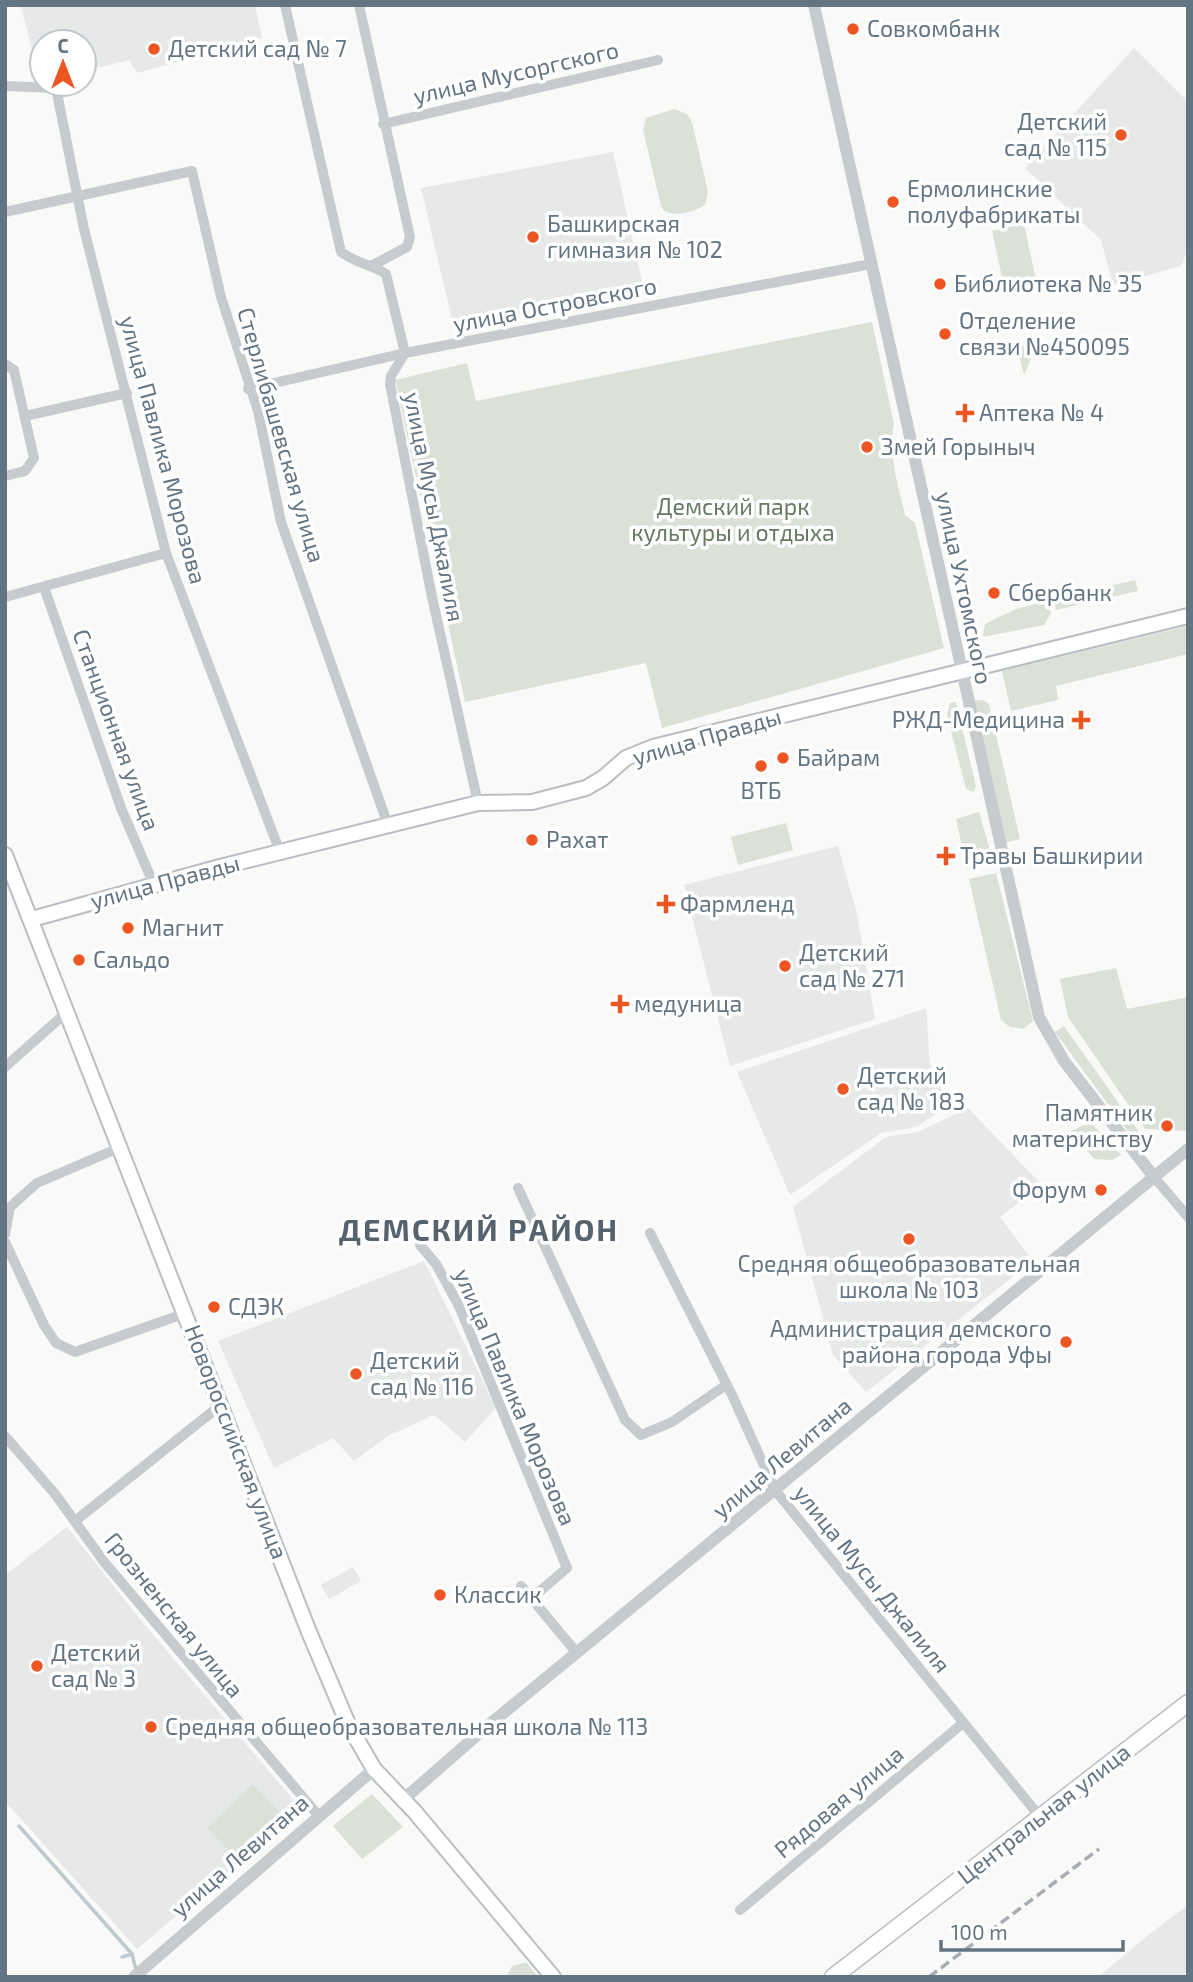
<svg xmlns="http://www.w3.org/2000/svg" width="1193" height="1982" viewBox="0 0 1193 1982" font-family="'Exo 2',sans-serif">
	<style>
		.built { fill: #e7e8e8 }
		.green { fill: #dbe1d7 }
		.lines { fill: none; stroke-linecap: round; stroke-linejoin: round }
		.stream { stroke: #becace; stroke-width: 3.5 }
		.secondary-casing { stroke: #b9bec3; stroke-width: 18 }
		.primary-casing { stroke: #babec2; stroke-width: 19 }
		.minor { stroke: #c7cbce; stroke-width: 10 }
		.tertiary { stroke: #c7cbce; stroke-width: 12 }
		.secondary { stroke: #fff; stroke-width: 14 }
		.primary { stroke: #fff; stroke-width: 16 }
		.rail { stroke: #a7adb3; stroke-width: 3.5; stroke-dasharray: 10 5; stroke-linecap: butt }
		.poi-dot { fill: #ed5523; stroke: #fff; stroke-width: 2.5 }
		.labels { text-anchor: middle; stroke-width: 7; stroke-linejoin: round; paint-order: stroke }
		.poi-label { font-size: 23px; fill: #637483; stroke: #fff; text-anchor: start }
		.street-label { font-size: 23px; fill: #637483; stroke: #fff }
		.park-label { font-size: 23px; fill: #667a62; stroke: #fff }
		.district-label { font-size: 30px; font-weight: bold; letter-spacing: 2px; fill: #55636e; stroke: #fff }
	</style>
	<rect width="100%" height="100%" fill="#f9f9f7"/>
	<g class="built">
		<polygon points="21,5 255,5 262,38 137,73 129,60 84,71 84,42 42,42 40,82"/>
		<polygon points="1134,48 1188,102 1188,249 1181,266 1113,285 1101,240 1025,168"/>
		<polygon points="613,152 643,286 454,328 421,188"/>
		<polygon points="838,846 857,914 875,1019 730,1066 684,885"/>
		<polygon points="926,1008 930,1064 949,1106 916,1127 881,1133 790,1195 737,1072"/>
		<polygon points="968,1108 1042,1185 1000,1217 1033,1261 866,1392 833,1355 793,1207 886,1137 918,1132"/>
		<polygon points="424,1261 496,1408 465,1442 434,1415 388,1436 354,1461 333,1438 274,1468 218,1341"/>
		<polygon points="67,1527 134,1612 302,1810 137,1949 5,1801 5,1575"/>
		<polygon points="353,1567 361,1581 329,1599 321,1585"/>
		<polygon points="1188,1905 1188,1977 1098,1977 1151,1933"/>
	</g>
	<g class="green">
		<path d="M 674,109 L 687,114 L 692,122 L 708,192 L 705,205 C 694,212 676,217 664,211 L 661,206 L 643,130 L 646,118 Z"/>
		<polygon points="1024,224 1038,289 1006,296 992,231"/>
		<path d="M 872,322 L 894,424 C 887,453 899,487 905,515 L 915,523 L 944,648 L 662,728 L 646,663 L 465,702 L 395,380 L 467,363 L 476,401 Z"/>
		<polygon points="1038,342 1024,375 1017,348"/>
		<polygon points="1135,580 1138,591 1056,610 1054,599"/>
		<polygon points="1047,601 1051,613 1044,625 983,637 985,624 1016,609"/>
		<polygon points="1188,626 1188,654 1056,686 1058,700 1011,711 1002,671"/>
		<polygon points="983,700 989,704 1020,839 1004,843 972,701"/>
		<polygon points="956,702 976,786 974,792 966,789 947,715 950,703"/>
		<polygon points="979,812 993,861 967,869 956,819"/>
		<polygon points="786,823 793,850 738,865 731,837"/>
		<polygon points="996,873 1033,1021 1023,1029 1010,1027 1001,1020 969,879"/>
		<polygon points="1116,968 1127,1009 1188,997 1188,1131 1145,1129 1068,1017 1060,979"/>
		<polygon points="1064,1026 1142,1136 1135,1141 1055,1032"/>
		<polygon points="1086,1124 1093,1125 1121,1155 1112,1160 1094,1159 1071,1131"/>
		<polygon points="253,1784 280,1812 234,1856 207,1828"/>
		<polygon points="372,1794 403,1827 362,1859 333,1826"/>
		<polygon points="523,1963 527,1963 538,1977 506,1977 512,1966"/>
	</g>
	<g class="lines">
		<g class="stream">
			<polyline points="19,1826 132,1954 136,1970"/>
			<polyline points="122,1957 132,1954"/>
		</g>
		<g class="secondary-casing">
			<g id="secondary">
				<polyline points="5,855 309,1632 348,1724 374,1769 415,1812 553,1977"/>
				<polyline points="32,919 220,867 478,803 532,802 586,788 603,778 626,758 653,747 1188,616"/>
			</g>
		</g>
		<g class="primary-casing">
			<polyline id="primary" points="833,1977 1188,1703"/>
		</g>
		<g class="minor">
			<path d="M 285,5 L 341,252 C 359,265 369,263 386,274 L 405,353 L 391,376 L 390,384 L 432,597 L 478,803"/>
			<polyline points="359,5 410,237 407,247 373,265"/>
			<polyline points="5,86 56,88 84,229 166,553 280,852"/>
			<polyline points="383,124 658,60"/>
			<polyline points="5,212 192,171 221,297 258,411 281,522 388,825"/>
			<polyline points="5,364 14,370 34,458 25,471 5,476"/>
			<polyline points="248,389 405,353 871,264"/>
			<polyline points="25,416 127,393"/>
			<polyline points="44,587 121,808 154,885"/>
			<polyline points="5,597 166,553"/>
			<polyline points="5,1067 68,1011"/>
			<polyline points="1154,1177 1188,1217"/>
			<polyline points="518,1188 625,1420 641,1435 672,1422 726,1385"/>
			<polyline points="650,1233 733,1397 775,1490 1040,1817"/>
			<polyline points="5,1234 10,1207 37,1183 121,1147"/>
			<polyline points="5,1242 44,1325 56,1343 75,1352 186,1313"/>
			<polyline points="420,1245 436,1264 459,1306 567,1568 532,1598"/>
			<polyline points="5,1436 55,1494 105,1563 318,1815"/>
			<polyline points="75,1521 222,1404"/>
			<polyline points="521,1586 577,1653"/>
			<polyline points="740,1910 963,1723"/>
		</g>
		<g class="tertiary">
			<polyline points="814,5 1039,1017 1064,1061 1154,1177"/>
			<polyline points="404,1799 484,1729 1188,1149"/>
			<polyline points="134,1977 374,1769"/>
		</g>
		<use href="#secondary" class="secondary"/>
		<use href="#primary" class="primary"/>
		<polyline class="rail" points="929,1977 1099,1849"/>
	</g>
	<g class="poi-dot">
		<circle cx="853" cy="29" r="7"/>
		<circle cx="154" cy="49" r="7"/>
		<circle cx="1121" cy="135" r="7"/>
		<circle cx="893" cy="202" r="7"/>
		<circle cx="533" cy="237" r="7"/>
		<circle cx="940" cy="284" r="7"/>
		<circle cx="945" cy="334" r="7"/>
		<path d="M961.5 402.5h7v7h7v7h-7v7h-7v-7h-7v-7h7z"/>
		<circle cx="867" cy="447" r="7"/>
		<circle cx="994" cy="593" r="7"/>
		<path d="M1077.5 709.5h7v7h7v7h-7v7h-7v-7h-7v-7h7z"/>
		<circle cx="783" cy="758" r="7"/>
		<circle cx="761" cy="766" r="7"/>
		<circle cx="532" cy="840" r="7"/>
		<path d="M942.5 845.5h7v7h7v7h-7v7h-7v-7h-7v-7h7z"/>
		<path d="M662.5 893.5h7v7h7v7h-7v7h-7v-7h-7v-7h7z"/>
		<circle cx="128" cy="928" r="7"/>
		<circle cx="79" cy="960" r="7"/>
		<circle cx="785" cy="966" r="7"/>
		<path d="M616.5 993.5h7v7h7v7h-7v7h-7v-7h-7v-7h7z"/>
		<circle cx="843" cy="1089" r="7"/>
		<circle cx="1167" cy="1126" r="7"/>
		<circle cx="1101" cy="1190" r="7"/>
		<circle cx="909" cy="1239" r="7"/>
		<circle cx="214" cy="1307" r="7"/>
		<circle cx="1066" cy="1342" r="7"/>
		<circle cx="356" cy="1374" r="7"/>
		<circle cx="440" cy="1595" r="7"/>
		<circle cx="37" cy="1666" r="7"/>
		<circle cx="151" cy="1727" r="7"/>
	</g>
	<g class="labels">
		<g class="poi-label">
			<text x="867" y="37">Совкомбанк</text>
			<text x="168" y="57">Детский сад № 7</text>
			<text x="1107" y="130" text-anchor="end">Детский<tspan x="1107" dy="26">сад № 115</tspan></text>
			<text x="907" y="197">Ермолинские<tspan x="907" dy="26">полуфабрикаты</tspan></text>
			<text x="547" y="232">Башкирская<tspan x="547" dy="26">гимназия № 102</tspan></text>
			<text x="954" y="292">Библиотека № 35</text>
			<text x="959" y="329">Отделение<tspan x="959" dy="26">связи №450095</tspan></text>
			<text x="979" y="421">Аптека № 4</text>
			<text x="881" y="455">Змей Горыныч</text>
			<text x="1008" y="601">Сбербанк</text>
			<text x="1065" y="728" text-anchor="end">РЖД-Медицина</text>
			<text x="797" y="766">Байрам</text>
			<text x="761" y="799" text-anchor="middle">ВТБ</text>
			<text x="546" y="848">Рахат</text>
			<text x="960" y="864">Травы Башкирии</text>
			<text x="680" y="912">Фармленд</text>
			<text x="142" y="936">Магнит</text>
			<text x="799" y="961">Детский<tspan x="799" dy="26">сад № 271</tspan></text>
			<text x="93" y="968">Сальдо</text>
			<text x="634" y="1012">медуница</text>
			<text x="857" y="1084">Детский<tspan x="857" dy="26">сад № 183</tspan></text>
			<text x="1153" y="1121" text-anchor="end">Памятник<tspan x="1153" dy="26">материнству</tspan></text>
			<text x="1087" y="1198" text-anchor="end">Форум</text>
			<text x="909" y="1272" text-anchor="middle">Средняя общеобразовательная<tspan x="909" dy="26">школа № 103</tspan></text>
			<text x="228" y="1315">СДЭК</text>
			<text x="1052" y="1337" text-anchor="end">Администрация демского<tspan x="1052" dy="26">района города Уфы</tspan></text>
			<text x="370" y="1369">Детский<tspan x="370" dy="26">сад № 116</tspan></text>
			<text x="454" y="1603">Классик</text>
			<text x="51" y="1661">Детский<tspan x="51" dy="26">сад № 3</tspan></text>
			<text x="165" y="1735">Средняя общеобразовательная школа № 113</text>
		</g>
		<g class="street-label">
			<text transform="translate(516 73) rotate(-13)" y="8">улица Мусоргского</text>
			<text transform="translate(555 305) rotate(-11)" y="8">улица Островского</text>
			<text transform="translate(281 435) rotate(74)" y="8">Стерлибашевская улица</text>
			<text transform="translate(163 450) rotate(75)" y="8">улица Павлика Морозова</text>
			<text transform="translate(434 507) rotate(79)" y="8">улица Мусы Джалиля</text>
			<text transform="translate(964 588) rotate(78)" y="8">улица Ухтомского</text>
			<text transform="translate(116 730) rotate(70)" y="8">Станционная улица</text>
			<text transform="translate(707 737) rotate(-16)" y="8">улица Правды</text>
			<text transform="translate(165 882) rotate(-15)" y="8">улица Правды</text>
			<text transform="translate(515 1397) rotate(67)" y="8">улица Павлика Морозова</text>
			<text transform="translate(236 1442) rotate(69)" y="8">Новороссийская улица</text>
			<text transform="translate(782 1458) rotate(-40)" y="8">улица Левитана</text>
			<text transform="translate(872 1579) rotate(51)" y="8">улица Мусы Джалиля</text>
			<text transform="translate(174 1615) rotate(51)" y="8">Грозненская улица</text>
			<text transform="translate(839 1802) rotate(-40)" y="8">Рядовая улица</text>
			<text transform="translate(1044 1814) rotate(-38)" y="8">Центральная улица</text>
			<text transform="translate(240 1856) rotate(-41)" y="8">улица Левитана</text>
		</g>
		<g class="park-label">
			<text x="733" y="515">Демский парк<tspan x="733" dy="26">культуры и отдыха</tspan></text>
		</g>
		<g class="district-label">
			<text x="479" y="1241">ДЕМСКИЙ РАЙОН</text>
		</g>
	</g>
	<rect width="1193" height="1982" fill="none" stroke="#637483" stroke-width="14"/>
	<g transform="translate(63 63)"><circle r="33" fill="#ffffff" stroke="#c1c7cd" stroke-width="2"/>
	<path d="M0-5L12 26L0 18L-12 26Z" fill="#ed5523"/>
	<text y="-10" font-size="19" font-weight="bold" text-anchor="middle" fill="#637483">С</text>
	</g>
	<path d="M941 1940v10h182v-10" fill="none" stroke="#637483" stroke-width="3.5"/>
	<text x="951" y="1940" font-size="21" fill="#637483" stroke="#ffffff" stroke-width="5" paint-order="stroke">100 m</text>
</svg>
